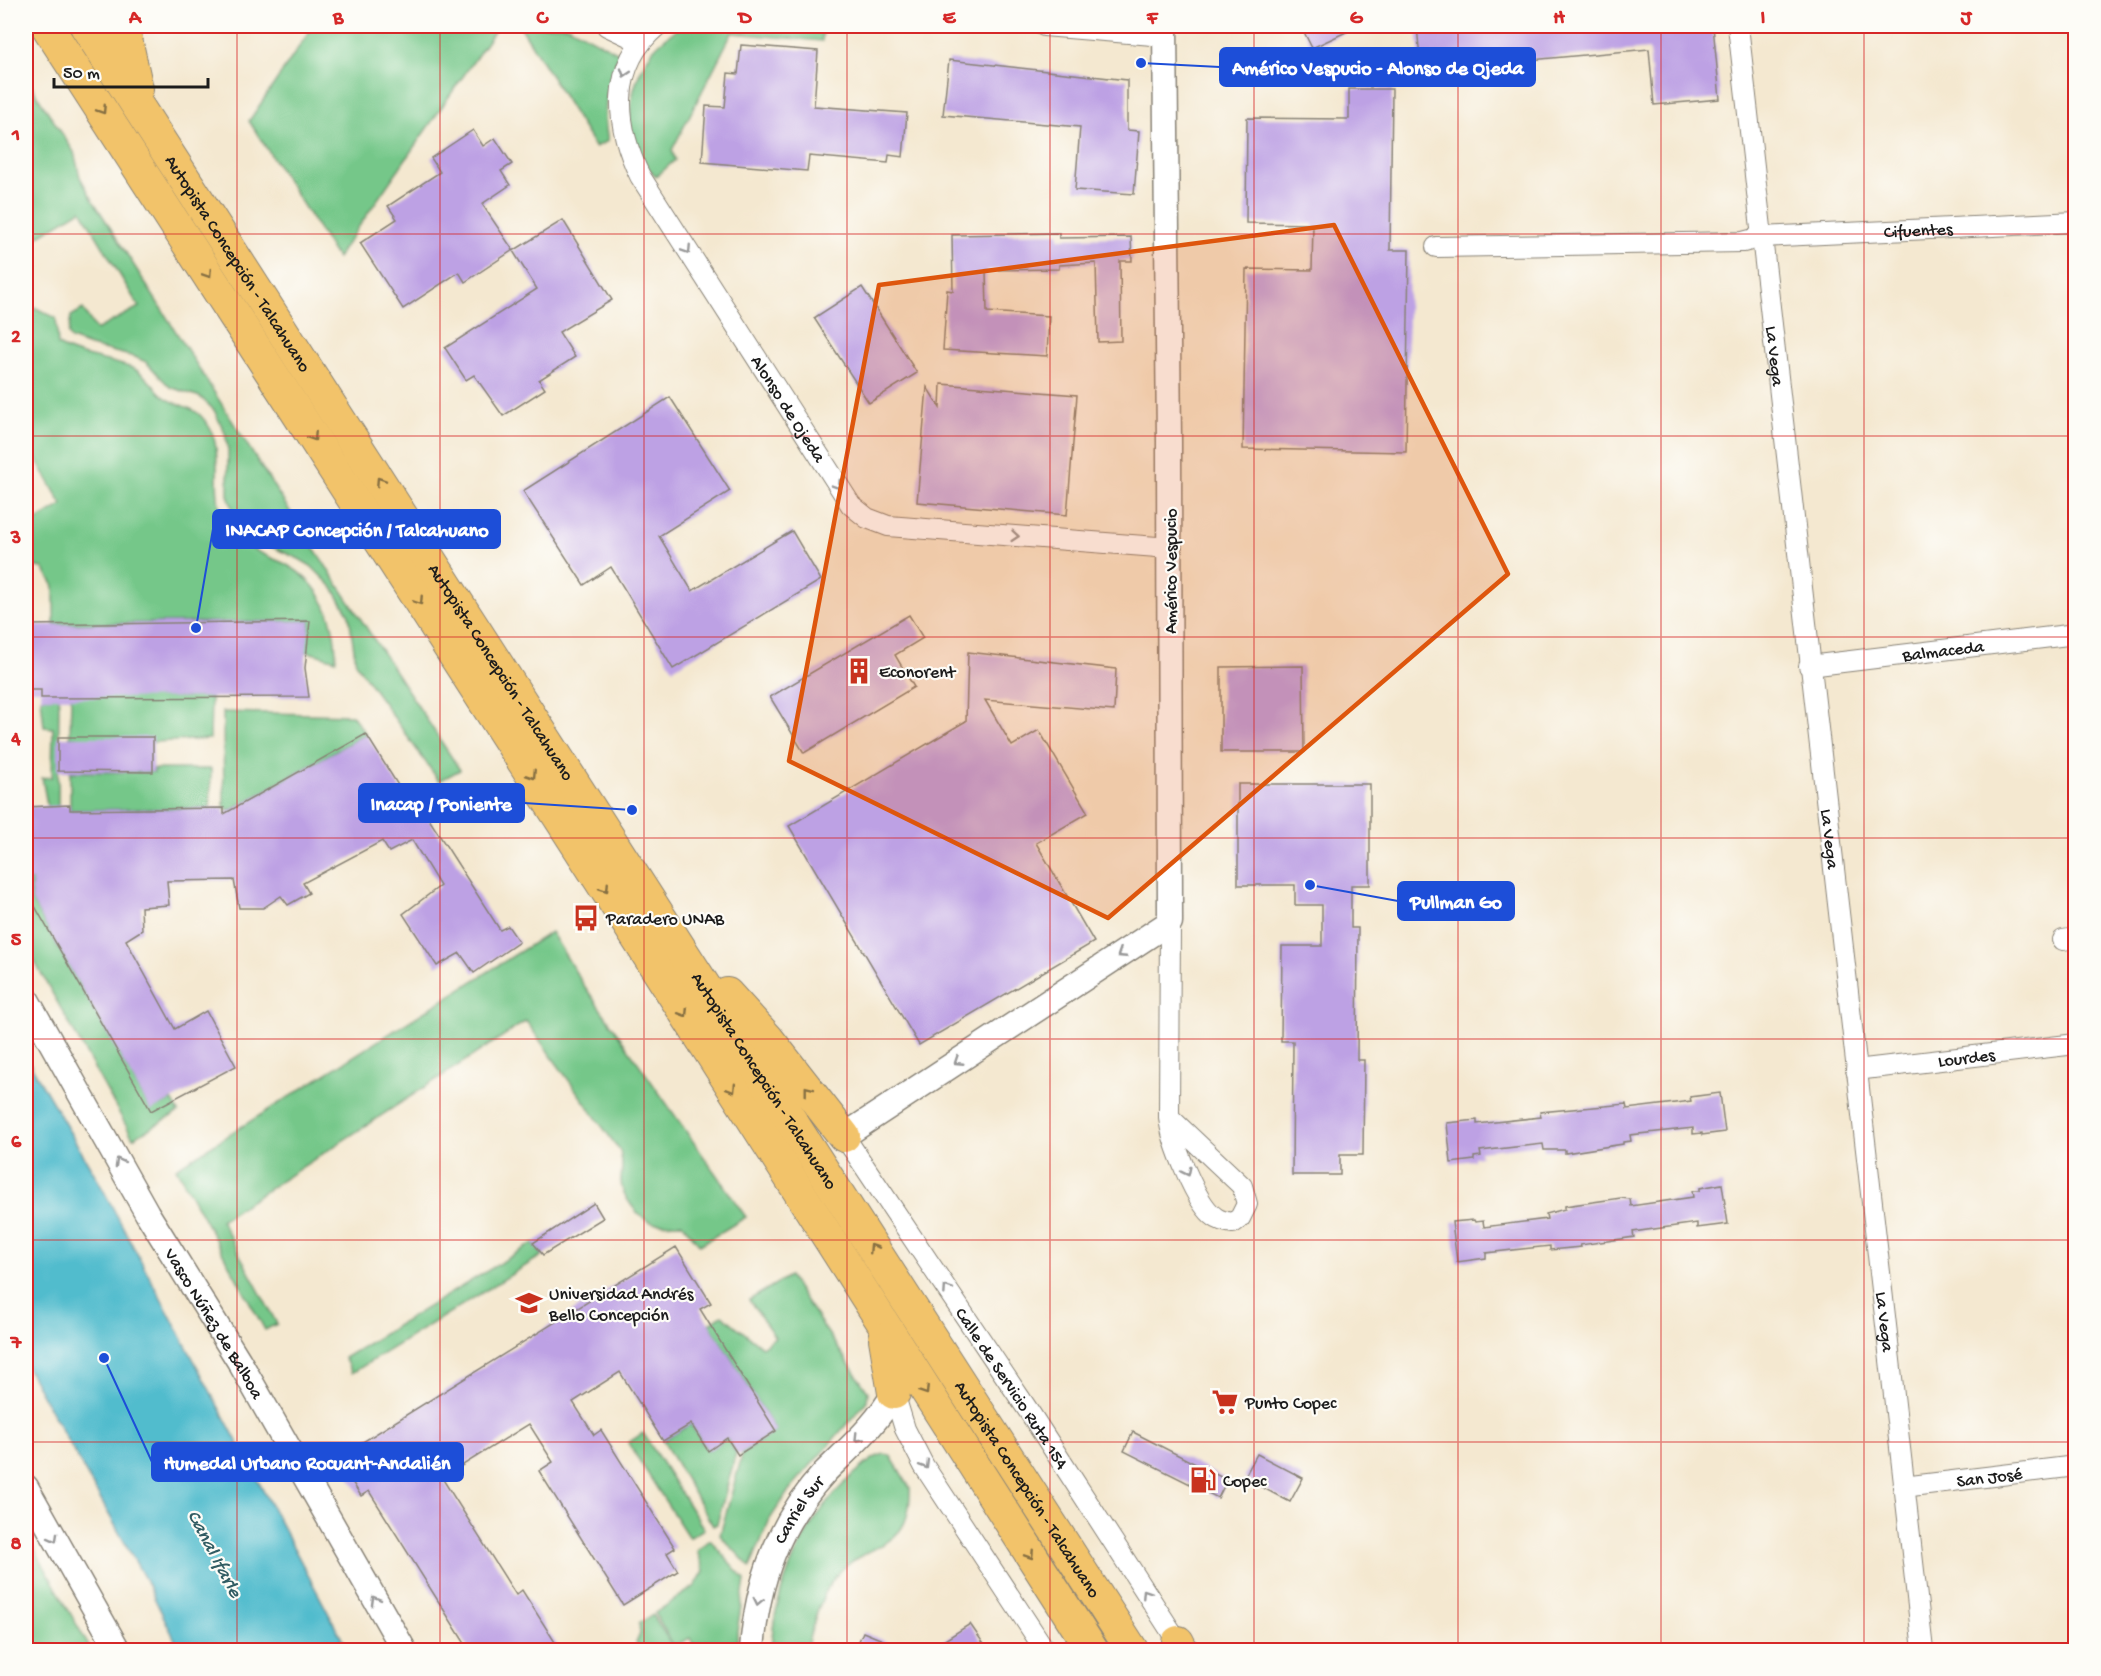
<svg xmlns="http://www.w3.org/2000/svg" width="2101" height="1676" viewBox="0 0 2101 1676" font-family="'Gochi Hand',sans-serif">
	<style>
		.green { fill: #75c789; stroke: #487252; stroke-width: 1.5 }
		.water { fill: #51bccd; stroke: #366c74; stroke-width: 1.5 }
		.building { fill: #bda1e4 }
		.lines { fill: none; stroke-linecap: round; stroke-linejoin: round }
		.minor-casing { stroke: #888276; stroke-width: 22 }
		.tertiary-casing { stroke: #888276; stroke-width: 27 }
		.primary-casing { stroke: #888276; stroke-width: 34 }
		.minor { stroke: #fff; stroke-width: 20 }
		.tertiary { stroke: #fff; stroke-width: 24 }
		.primary { stroke: #f2c36a; stroke-width: 32 }
		.oneway { stroke: #999 }
		.oneway2 { stroke: #877043 }
		.marked { fill: #de560d; fill-opacity: 0.2; stroke: #de560d; stroke-width: 4.5; stroke-linejoin: round }
		.grid { fill: none; stroke: #d62828; stroke-width: 1.5; stroke-opacity: 0.55 }
		.labels { text-anchor: middle; stroke-width: 4.5; stroke-linejoin: round; paint-order: stroke }
		.street-label { font-size: 18px; fill: #1c1c1c; stroke: #fdfcf7 }
		.poi-label { font-size: 18px; fill: #1c1c1c; stroke: #fdfcf7; text-anchor: start }
		.water-label { font-size: 20px; font-style: italic; fill: #315c63; stroke: #fdfcf7 }
		.leader { fill: none; stroke: #1d4ed8; stroke-width: 2 }
		.callout-dot { fill: #1d4ed8; stroke: #fdfcf7; stroke-width: 2 }
		.callout { fill: #1d4ed8; stroke: #1d4ed8; stroke-width: 2 }
		.callout-label { font-size: 20px; text-anchor: middle; font-weight: bold; fill: #fff }
		.neatline { fill: none; stroke: #d62828; stroke-width: 2 }
		.grid-label { font-size: 20px; text-anchor: middle; font-weight: bold; fill: #d62828 }
	</style>
	<rect width="100%" height="100%" fill="#fdfcf7"/>
	<filter id="ink" filterUnits="userSpaceOnUse"><feTurbulence type="fractalNoise" baseFrequency=".0167" numOctaves="2"/><feDisplacementMap in="SourceGraphic" scale="12" xChannelSelector="R" yChannelSelector="G"/><feConvolveMatrix kernelMatrix="1 2 1 2 8 2 1 2 1" color-interpolation-filters="sRGB"/></filter>
	<filter id="wash" filterUnits="userSpaceOnUse"><feTurbulence type="fractalNoise" baseFrequency=".008" numOctaves="4" result="noise"/><feDisplacementMap in="SourceGraphic" scale="24" xChannelSelector="R" yChannelSelector="G"/><feGaussianBlur stdDeviation="1.35" result="paint"/><feColorMatrix in="noise" values="0 0 0 0 0 0 0 0 0 0 0 0 0 0 0 0 0 1.4 0 .05"/><feComposite in="paint" operator="in"/></filter>
	<g filter="url(#wash)">
		<rect width="100%" height="100%" fill="#f4e8d0"/>
		<g class="green">
			<polygon points="313,26 498,26 337,258 249,121"/>
			<path d="M 520,26 L 568,26 L 619,53 C 608,84 601,109 608,141 L 595,147 Z"/>
			<path d="M 681,26 L 823,26 L 822,41 L 732,33 L 672,150 L 675,160 L 656,177 C 650,170 643,162 639,155 C 621,122 632,79 653,50 C 660,41 672,33 681,26 Z"/>
			<polygon points="26,78 74,152 80,177 94,202 274,487 460,770 439,781 356,664 349,615 333,588 311,566 299,559 253,539 236,520 228,495 228,448 225,433 214,410 200,397 170,387 146,362 135,357 90,346 71,339 68,335 71,316 83,309 96,330 139,307 81,210 26,244"/>
			<path d="M 36,308 L 56,318 L 58,345 C 80,358 108,359 132,368 C 146,373 154,389 166,398 C 176,405 190,406 199,414 C 232,444 205,490 227,525 C 239,544 255,551 274,559 C 319,576 336,615 336,660 L 305,651 L 310,621 L 54,624 L 54,586 L 43,568 L 26,565 L 26,527 L 62,505 L 26,441 L 26,314 Z"/>
			<polygon points="71,696 211,697 210,739 153,742 70,737"/>
			<polygon points="59,697 58,810 48,810 42,778 52,777 53,728 44,727 41,698"/>
			<polygon points="223,712 352,715 366,734 231,810 224,808"/>
			<polygon points="153,769 211,769 210,808 70,810 70,772 154,772"/>
			<polygon points="26,880 32,880 32,901 151,1110 172,1100 179,1112 133,1138 26,946"/>
			<path d="M 551,932 L 583,984 L 746,1217 L 700,1245 L 682,1223 C 673,1223 663,1224 654,1223 C 639,1220 620,1194 621,1179 C 622,1168 623,1163 620,1151 L 526,1021 L 221,1220 L 277,1324 L 265,1330 L 176,1168 Z"/>
			<polygon points="533,1243 543,1255 352,1373 344,1358"/>
			<polygon points="789,1276 868,1392 867,1401 790,1489 770,1519 750,1567 720,1535 743,1452 776,1431 709,1324 722,1315 762,1347 775,1337 749,1300"/>
			<polygon points="691,1424 708,1451 727,1438 736,1453 717,1524 713,1526 663,1441"/>
			<polygon points="643,1433 704,1529 689,1538 628,1443"/>
			<path d="M 884,1454 L 890,1455 L 910,1488 C 912,1555 867,1538 835,1577 C 820,1596 812,1627 806,1650 L 771,1650 C 774,1586 806,1517 854,1474 C 864,1466 872,1457 884,1454 Z"/>
			<polygon points="26,1534 91,1650 26,1650"/>
			<polygon points="710,1540 745,1580 737,1632 738,1650 697,1650 690,1638 674,1646 655,1613 695,1586 704,1571 697,1551"/>
			<polygon points="653,1615 675,1650 641,1650 636,1642 640,1633 639,1623"/>
		</g>
		<polygon class="water" points="26,1057 98,1180 348,1650 180,1650 145,1579 26,1366"/>
		<g id="blocks">
			<g class="building">
				<polygon points="1301,26 1359,26 1312,48"/>
				<polygon points="1417,26 1713,26 1720,99 1654,105 1649,49 1421,70"/>
				<polygon points="741,45 818,51 814,106 907,113 903,157 889,155 888,163 809,156 807,171 702,162 706,106 725,107 728,73 738,74"/>
				<polygon points="949,60 1127,80 1127,130 1139,131 1134,194 1075,190 1080,127 943,115"/>
				<polygon points="1349,89 1392,89 1390,250 1409,250 1406,452 1243,449 1246,269 1312,270 1313,224 1246,223 1247,118 1349,119"/>
				<polygon points="473,130 483,146 495,138 512,164 501,171 510,185 482,204 513,250 465,282 459,272 403,309 360,243 397,219 388,206 440,172 431,158"/>
				<polygon points="563,220 612,300 559,332 575,357 539,380 545,389 503,416 474,375 466,380 445,348 537,289 513,251"/>
				<polygon points="1059,233 1059,238 1131,237 1132,261 1120,261 1121,341 1098,342 1096,263 1059,265 1059,269 986,270 987,312 1049,316 1047,356 943,350 947,290 953,291 952,235"/>
				<polygon points="862,287 917,373 869,403 814,318"/>
				<polygon points="941,384 1077,395 1067,515 917,502 927,387 940,408"/>
				<polygon points="670,397 730,491 659,536 692,591 792,531 821,580 673,669 611,567 584,585 523,491"/>
				<polygon points="909,615 923,638 895,655 914,687 804,753 770,697"/>
				<polygon points="310,621 305,668 309,697 41,698 41,690 26,690 26,625"/>
				<polygon points="968,652 1116,669 1114,711 985,700 1012,746 1039,730 1088,813 1036,843 1094,942 919,1045 789,826 966,721"/>
				<polygon points="1303,666 1304,752 1221,752 1221,667"/>
				<polygon points="366,734 404,795 411,791 500,930 508,926 519,942 474,973 460,953 437,966 403,914 440,886 412,840 389,852 382,841 303,883 309,893 288,905 281,896 263,908 239,908 234,880 167,881 169,905 141,907 142,930 126,940 175,1029 206,1011 236,1066 151,1111 32,901 32,880 26,880 26,807 70,805 70,810 224,808 224,814"/>
				<polygon points="58,737 153,737 153,772 58,771"/>
				<polygon points="1238,784 1370,784 1370,885 1351,885 1351,928 1358,928 1357,1060 1364,1060 1363,1155 1340,1155 1340,1175 1292,1175 1293,1041 1281,1041 1282,946 1322,946 1322,905 1295,905 1295,885 1238,885"/>
				<polygon points="1720,1093 1725,1132 1702,1135 1702,1133 1693,1134 1693,1128 1630,1135 1631,1141 1623,1142 1623,1144 1565,1153 1565,1150 1544,1150 1543,1144 1480,1151 1481,1156 1474,1157 1474,1160 1451,1163 1447,1123 1477,1120 1477,1124 1541,1117 1540,1112 1626,1104 1627,1109 1691,1101 1690,1097"/>
				<polygon points="1722,1184 1728,1224 1697,1228 1697,1223 1633,1232 1634,1237 1580,1245 1581,1247 1550,1250 1550,1246 1486,1253 1486,1258 1457,1262 1452,1222 1474,1220 1475,1222 1483,1221 1484,1227 1547,1219 1546,1214 1565,1209 1565,1206 1621,1198 1630,1199 1631,1206 1693,1197 1692,1191 1700,1191 1700,1188"/>
				<polygon points="594,1203 603,1218 543,1255 533,1243"/>
				<polygon points="676,1247 711,1303 700,1309 776,1431 738,1455 727,1438 708,1451 691,1424 663,1441 620,1372 573,1402 594,1435 601,1430 675,1548 667,1553 678,1571 623,1605 539,1471 553,1462 529,1424 442,1478 516,1595 522,1590 560,1650 469,1650 369,1491 361,1496 337,1458"/>
				<polygon points="1133,1432 1227,1480 1218,1498 1124,1451"/>
				<polygon points="1257,1454 1303,1478 1290,1502 1244,1478"/>
				<polygon points="970,1624 988,1650 929,1650"/>
				<polygon points="863,1632 907,1650 855,1650"/>
			</g>
		</g>
	</g>
	<g filter="url(#ink)">
		<use href="#blocks" fill-opacity="0" stroke="#888276" stroke-width="1.5"/>
		<g class="lines">
			<g class="minor-casing">
				<g id="minor">
					<polyline points="607,26 641,42"/>
					<path id="s1" d="M 657,26 C 609,66 615,125 640,176 L 851,505 L 867,518 L 888,526 L 1170,548"/>
					<polyline points="1044,26 1165,36"/>
					<path id="s2" d="M 1738,26 L 1923,1650"/>
					<path id="s3" d="M 1436,247 L 1743,242 L 1762,237 L 2076,222"/>
					<path id="s4" d="M 1809,666 L 2076,634"/>
					<polyline points="2063,940 2076,938"/>
					<path id="s5" d="M 1856,1070 L 2076,1044"/>
					<path d="M 1169,1117 L 1242,1186 L 1247,1204 L 1240,1218 L 1233,1223 C 1226,1222 1220,1221 1215,1217 C 1196,1204 1171,1140 1169,1117 L 1170,922"/>
					<path id="s6" d="M 844,1136 L 1028,1410 L 1178,1642"/>
					<polyline points="894,1393 905,1429 924,1466 1045,1650"/>
					<path id="s7" d="M 1903,1487 L 2076,1466"/>
				</g>
			</g>
			<g class="tertiary-casing">
				<g id="tertiary">
					<path id="s8" d="M 26,998 L 147,1213 L 239,1361 L 404,1650"/>
					<polyline points="844,1136 1170,922 1169,441 1165,26"/>
					<polyline points="26,1487 118,1650"/>
					<path id="s9" d="M 752,1650 C 757,1582 778,1523 825,1472 C 850,1447 877,1424 894,1393"/>
				</g>
			</g>
			<g class="primary-casing">
				<g id="primary">
					<polyline points="47,26 618,908 1092,1650"/>
					<path id="s10" d="M 86,26 L 1132,1650"/>
					<polyline points="123,26 137,89"/>
					<polyline points="727,994 768,1039 844,1136"/>
					<polyline points="885,1339 894,1393"/>
					<polyline points="1178,1642 1182,1650"/>
				</g>
			</g>
			<use href="#minor" class="minor"/>
			<use href="#tertiary" class="tertiary"/>
			<use href="#primary" class="primary"/>
		</g>
		<defs><path id="oneway-chevron" d="M-2-3.5L2.5 0L-2 3.5" fill="none" stroke-width="1.6" stroke-linecap="round" stroke-linejoin="round" transform="scale(1.5)"/></defs>
		<g class="oneway">
			<use href="#oneway-chevron" transform="translate(625 73) rotate(108)"/>
			<use href="#oneway-chevron" transform="translate(687 250) rotate(57)"/>
			<use href="#oneway-chevron" transform="translate(837 485) rotate(57)"/>
			<use href="#oneway-chevron" transform="translate(1015 536) rotate(5)"/>
			<use href="#oneway-chevron" transform="translate(1121 954) rotate(147)"/>
			<use href="#oneway-chevron" transform="translate(958 1061) rotate(147)"/>
			<use href="#oneway-chevron" transform="translate(119 1162) rotate(-119)"/>
			<use href="#oneway-chevron" transform="translate(1187 1172) rotate(64)"/>
			<use href="#oneway-chevron" transform="translate(947 1289) rotate(-124)"/>
			<use href="#oneway-chevron" transform="translate(858 1438) rotate(134)"/>
			<use href="#oneway-chevron" transform="translate(925 1465) rotate(59)"/>
			<use href="#oneway-chevron" transform="translate(54 1538) rotate(61)"/>
			<use href="#oneway-chevron" transform="translate(1146 1593) rotate(-123)"/>
			<use href="#oneway-chevron" transform="translate(375 1600) rotate(-120)"/>
			<use href="#oneway-chevron" transform="translate(758 1601) rotate(102)"/>
		</g>
		<g class="oneway2">
			<use href="#oneway-chevron" transform="translate(102 110) rotate(57)"/>
			<use href="#oneway-chevron" transform="translate(208 274) rotate(57)"/>
			<use href="#oneway-chevron" transform="translate(313 437) rotate(57)"/>
			<use href="#oneway-chevron" transform="translate(380 481) rotate(-123)"/>
			<use href="#oneway-chevron" transform="translate(419 601) rotate(57)"/>
			<use href="#oneway-chevron" transform="translate(532 775) rotate(57)"/>
			<use href="#oneway-chevron" transform="translate(605 888) rotate(57)"/>
			<use href="#oneway-chevron" transform="translate(684 1013) rotate(58)"/>
			<use href="#oneway-chevron" transform="translate(732 1089) rotate(58)"/>
			<use href="#oneway-chevron" transform="translate(808 1090) rotate(-128)"/>
			<use href="#oneway-chevron" transform="translate(873 1248) rotate(-123)"/>
			<use href="#oneway-chevron" transform="translate(925 1391) rotate(57)"/>
			<use href="#oneway-chevron" transform="translate(1030 1555) rotate(57)"/>
		</g>
	</g>
	<path class="marked" d="M 1334,225 L 1508,574 L 1108,918 L 789,761 L 879,285 Z"/>
	<path class="grid" d="M 237,26 L 237,1650M 440,26 L 440,1650M 644,26 L 644,1650M 847,26 L 847,1650M 1050,26 L 1050,1650M 1254,26 L 1254,1650M 1458,26 L 1458,1650M 1661,26 L 1661,1650M 1864,26 L 1864,1650M 26,234 L 2076,234M 26,436 L 2076,436M 26,637 L 2076,637M 26,838 L 2076,838M 26,1039 L 2076,1039M 26,1240 L 2076,1240M 26,1442 L 2076,1442"/>
	<defs>
		<g id="building-bare" transform="scale(2.07)"><path d="M-4-6H4V6H1V3H-1V6H-4ZM-2.5-4.3h1.7v1.8h-1.7ZM.8-4.3h1.7v1.8H.8ZM-2.5-1h1.7V.8h-1.7ZM.8-1h1.7V.8H.8Z" fill="#c8321e" stroke="#fdfcf7" stroke-width="2.5" paint-order="stroke"/></g>
		<g id="bus-bare" transform="scale(2.07)"><path d="M-5-6H5V4H4V6H2V4H-2V6H-4V4H-5ZM-3.5-4V0h7V-4ZM-3.5 1.2v1.5H-2V1.2ZM2 1.2v1.5H3.5V1.2Z" fill="#c8321e" stroke="#fdfcf7" stroke-width="2.5" paint-order="stroke"/></g>
		<g id="university-bare" transform="scale(2.07)"><path d="M0-5L7-2L0 1L-7-2ZM-4 1L0 2.5L4 1V4Q0 6-4 4Z" fill="#c8321e" stroke="#fdfcf7" stroke-width="2.5" paint-order="stroke"/></g>
		<g id="supermarket-bare" transform="scale(2.07)"><path d="M-6-5.5h2.5l.6 2H6L4.5 2H-2.5L-4.4-4H-6ZM-1.5 3.2a1.3 1.3 0 1 0 .1 0ZM3 3.2a1.3 1.3 0 1 0 .1 0Z" fill="#c8321e" stroke="#fdfcf7" stroke-width="2.5" paint-order="stroke"/></g>
		<g id="fuel-bare" transform="scale(2.07)"><path d="M-5.5-6h7V0h2V4h1.3V-2.5L3-4.5l.8-.8L6-3V5H2.5V1h-1V6h-7ZM-4.2-4.7v3.2H.2V-4.7Z" fill="#c8321e" stroke="#fdfcf7" stroke-width="2.5" paint-order="stroke"/></g>
	</defs>
	<g fill-rule="evenodd">
		<use href="#building-bare" x="859" y="671"/>
		<use href="#bus-bare" x="586" y="918"/>
		<use href="#university-bare" x="529" y="1303"/>
		<use href="#supermarket-bare" x="1225" y="1402"/>
		<use href="#fuel-bare" x="1203" y="1480"/>
	</g>
	<g class="labels">
		<g class="street-label">
			<text dy="6" stroke="none"><textPath href="#s3" startOffset="483">Cifuentes</textPath></text>
			<text dy="6" stroke="none"><textPath href="#s10" startOffset="282">Autopista Concepción - Talcahuano</textPath></text>
			<text dy="6" stroke="none"><textPath href="#s2" startOffset="332">La Vega</textPath></text>
			<text dy="6" stroke="none"><textPath href="#s1" startOffset="440">Alonso de Ojeda</textPath></text>
			<text transform="translate(1170 571) rotate(-90)" y="6">Américo Vespucio</text>
			<text dy="6" stroke="none"><textPath href="#s4" startOffset="135">Balmaceda</textPath></text>
			<text dy="6" stroke="none"><textPath href="#s10" startOffset="768">Autopista Concepción - Talcahuano</textPath></text>
			<text dy="6" stroke="none"><textPath href="#s2" startOffset="818">La Vega</textPath></text>
			<text dy="6" stroke="none"><textPath href="#s5" startOffset="111">Lourdes</textPath></text>
			<text dy="6" stroke="none"><textPath href="#s10" startOffset="1254">Autopista Concepción - Talcahuano</textPath></text>
			<text dy="6" stroke="none"><textPath href="#s2" startOffset="1304">La Vega</textPath></text>
			<text dy="6" stroke="none"><textPath href="#s8" startOffset="376">Vasco Núñez de Balboa</textPath></text>
			<text dy="6" stroke="none"><textPath href="#s6" startOffset="303">Calle de Servicio Ruta 154</textPath></text>
			<text dy="6" stroke="none"><textPath href="#s7" startOffset="87">San José</textPath></text>
			<text dy="6" stroke="none"><textPath href="#s10" startOffset="1740">Autopista Concepción - Talcahuano</textPath></text>
			<text dy="6" stroke="none"><textPath href="#s9" startOffset="150">Carriel Sur</textPath></text>
		</g>
		<g class="poi-label">
			<text x="879" y="677">Econorent</text>
			<text x="606" y="924">Paradero UNAB</text>
			<text x="549" y="1299">Universidad Andrés<tspan x="549" dy="21">Bello Concepción</tspan></text>
			<text x="1245" y="1408">Punto Copec</text>
			<text x="1223" y="1486">Copec</text>
		</g>
		<g class="water-label">
			<text transform="translate(216 1553) rotate(62)" y="7">Canal Ifarle</text>
		</g>
	</g>
	<path class="leader" d="M1141 63L1220 67M196 628L213 529M632 810L524 803M1310 885L1398 901M104 1358L152 1462"/>
	<g class="callout-dot">
		<circle cx="1141" cy="63" r="6"/>
		<circle cx="196" cy="628" r="6"/>
		<circle cx="632" cy="810" r="6"/>
		<circle cx="1310" cy="885" r="6"/>
		<circle cx="104" cy="1358" r="6"/>
	</g>
	<g class="callout">
		<rect x="1220" y="48" width="315" height="38" rx="6"/>
		<rect x="213" y="510" width="287" height="38" rx="6"/>
		<rect x="359" y="784" width="165" height="38" rx="6"/>
		<rect x="1398" y="882" width="116" height="38" rx="6"/>
		<rect x="152" y="1443" width="311" height="38" rx="6"/>
	</g>
	<g class="callout-label">
		<text x="1378" y="74">Américo Vespucio - Alonso de Ojeda</text>
		<text x="357" y="536">INACAP Concepción / Talcahuano</text>
		<text x="441" y="810">Inacap / Poniente</text>
		<text x="1456" y="908">Pullman Go</text>
		<text x="307" y="1469">Humedal Urbano Rocuant-Andalién</text>
	</g>
	<rect width="2101" height="1676" fill="none" stroke="#fdfcf7" stroke-width="66"/>
	<path d="M54 78v9h154v-9" fill="none" stroke="#1c1c1c" stroke-width="3"/>
	<text x="63" y="78" font-size="18" fill="#1c1c1c" stroke="#fdfcf7" stroke-width="4.5" paint-order="stroke">50 m</text>
	<rect x="33" y="33" width="2035" height="1610" class="neatline"/>
	<g class="grid-label">
		<text x="135" y="23">A</text>
		<text x="338" y="23">B</text>
		<text x="542" y="23">C</text>
		<text x="745" y="23">D</text>
		<text x="949" y="23">E</text>
		<text x="1152" y="23">F</text>
		<text x="1356" y="23">G</text>
		<text x="1559" y="23">H</text>
		<text x="1763" y="23">I</text>
		<text x="1966" y="23">J</text>
		<text x="16" y="140">1</text>
		<text x="16" y="342">2</text>
		<text x="16" y="543">3</text>
		<text x="16" y="744">4</text>
		<text x="16" y="945">5</text>
		<text x="16" y="1147">6</text>
		<text x="16" y="1348">7</text>
		<text x="16" y="1549">8</text>
	</g>
</svg>
